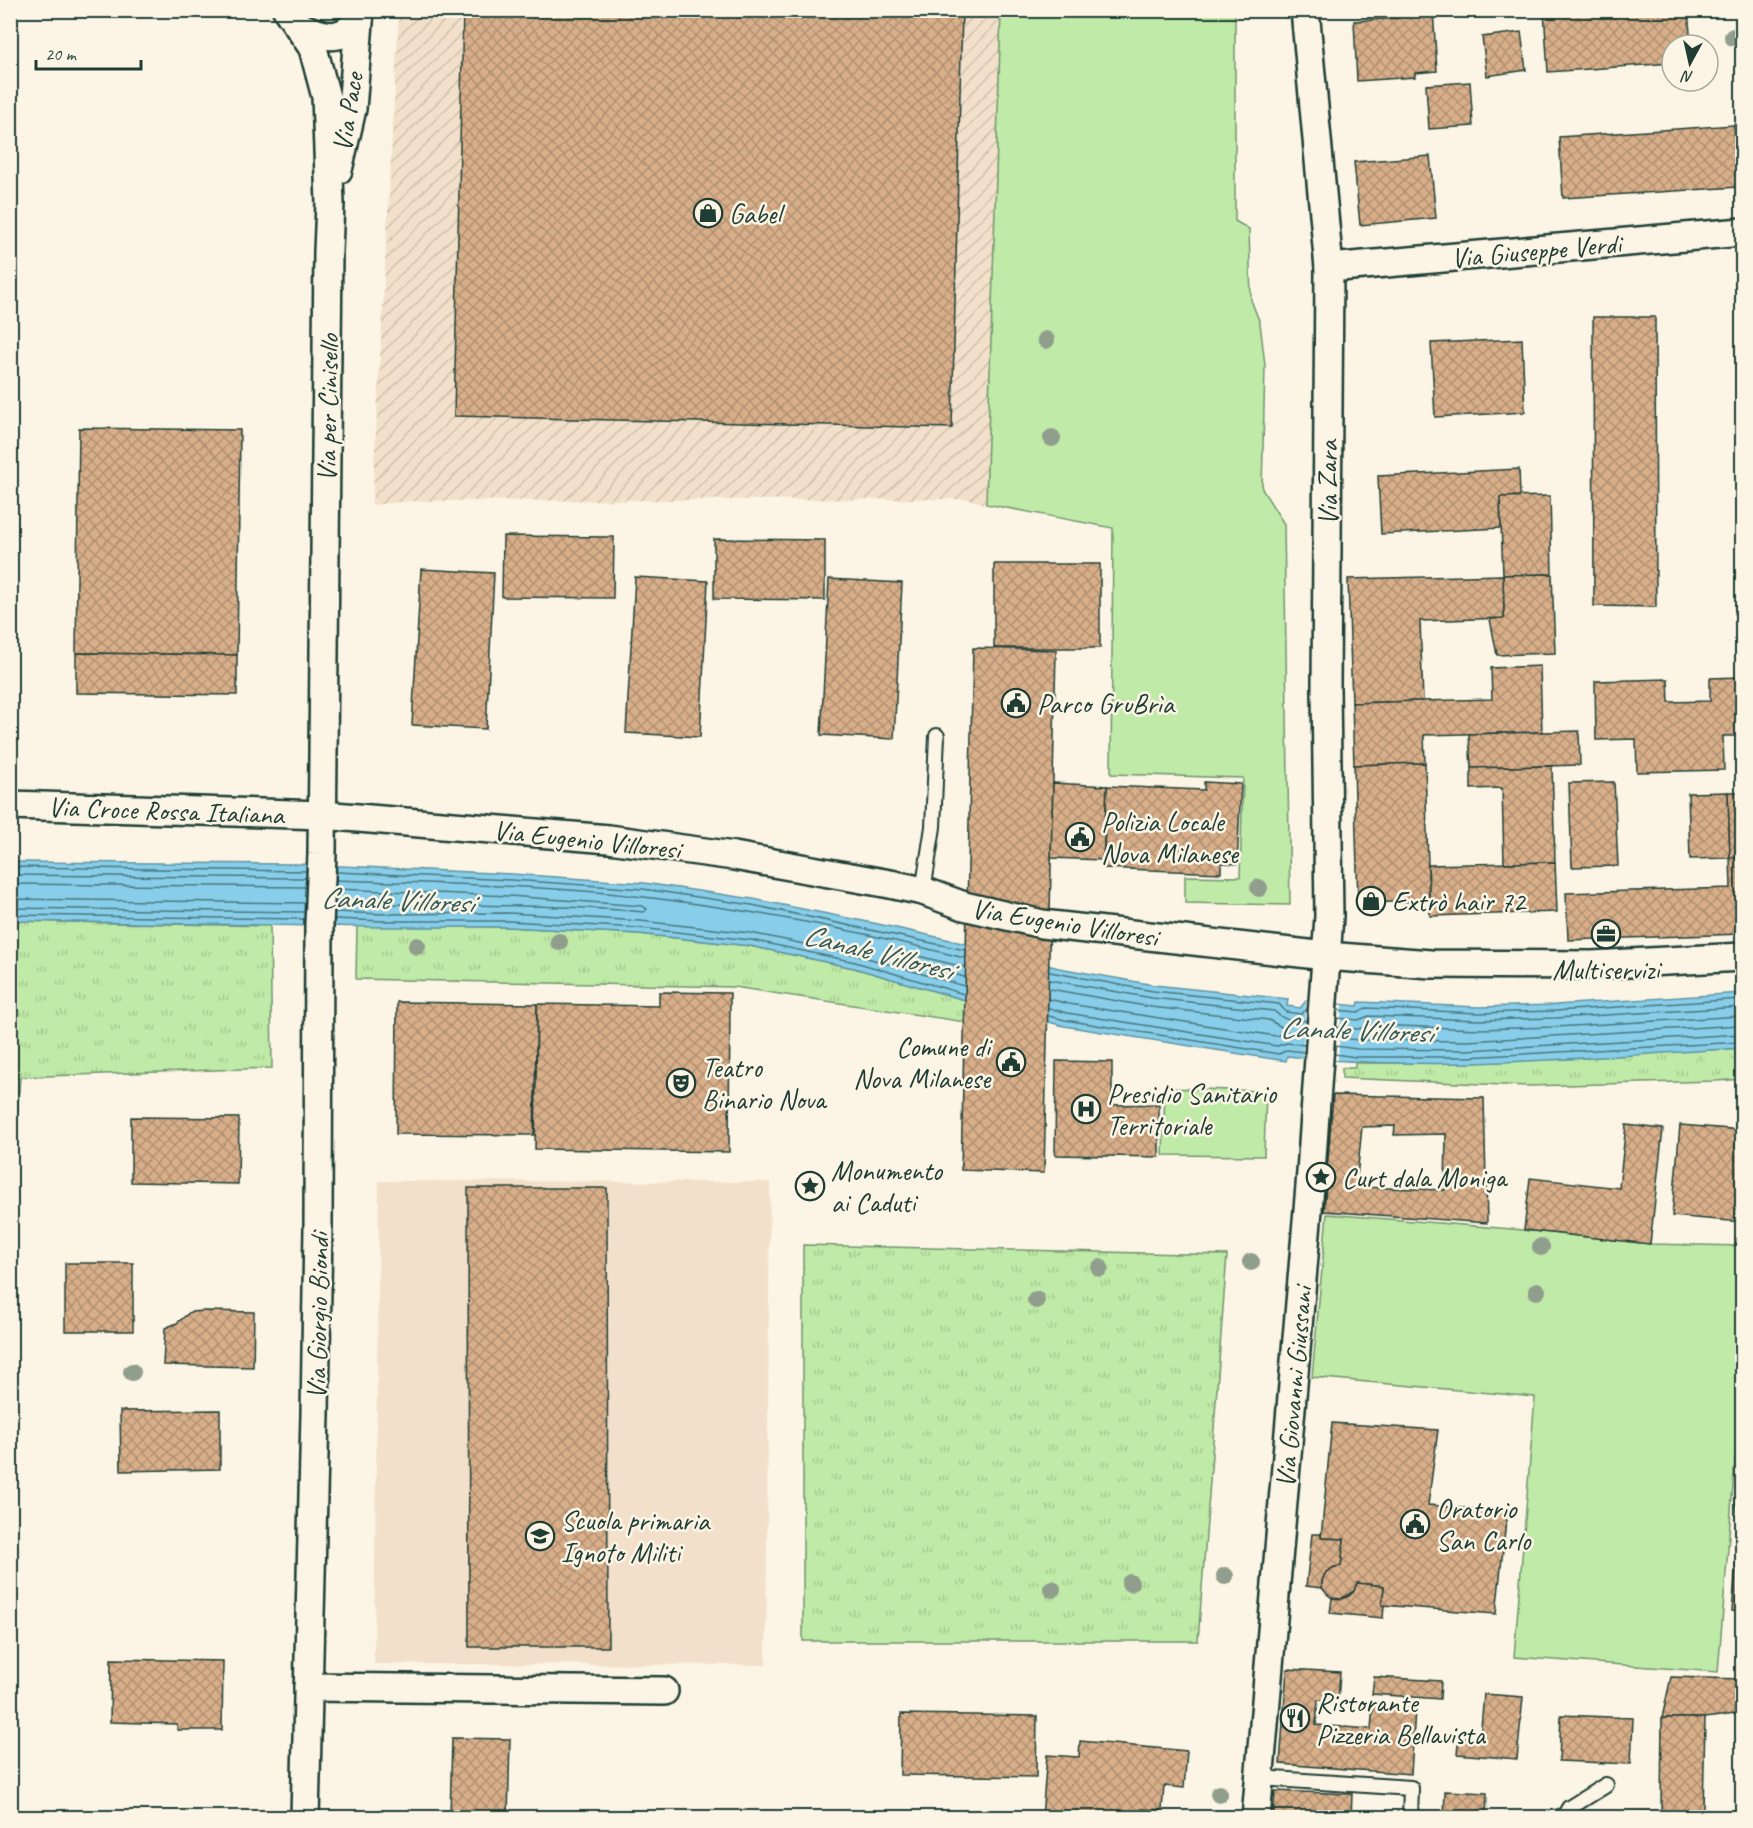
<svg xmlns="http://www.w3.org/2000/svg" width="1753" height="1828" viewBox="0 0 1753 1828" font-family="Caveat,sans-serif">
	<style>
		.built { fill: #f2e0ca }
		.industrial { fill: url(#industrial-furrows) }
		.grass { fill: url(#grass-tufts); stroke: #70946e; stroke-width: 1.5 }
		.garden { fill: #c0eaa7; stroke: #70946e; stroke-width: 1.5 }
		.water { fill: #88ceea; stroke: #5e94a1; stroke-width: 1.5 }
		.pier { fill: #fcf5e5 }
		.lines { fill: none; stroke-linecap: round; stroke-linejoin: round }
		.shore { stroke: #49777d; stroke-width: 1.5 }
		.building { fill: url(#building-cross-hatch); stroke: #1f3d34; stroke-width: 1.5; fill-rule: evenodd }
		.lane-casing { stroke: #1f3d34; stroke-width: 18 }
		.street-casing { stroke: #1f3d34; stroke-width: 32 }
		.lane { stroke: #fcf5e5; stroke-width: 14 }
		.street { stroke: #fcf5e5; stroke-width: 27 }
		.tree { fill: #909e8d }
		.labels { text-anchor: middle; stroke-width: 5; stroke-linejoin: round; paint-order: stroke }
		.street-label { font-size: 28px; fill: #1f3d34; stroke: #fcf5e5 }
		.poi-label { font-size: 28px; fill: #1f3d34; stroke: #fcf5e5; text-anchor: start }
		.water-label { font-size: 30px; font-style: italic; fill: #345a58; stroke: #fcf5e5 }
	</style>
	<defs>
		<pattern id="industrial-furrows" width="10" height="10" patternUnits="userSpaceOnUse" patternTransform="scale(1.5)"><rect width="10" height="10" fill="#f2e0ca"/><path d="M-1 1l2-2M0 10L10 0M9 11l2-2" fill="none" stroke="#cfc1ae"/></pattern>
		<pattern id="grass-tufts" width="24" height="20" patternUnits="userSpaceOnUse" patternTransform="scale(1.5)"><rect width="24" height="20" fill="#c0eaa7"/><path d="M3 7l-1-3M5 7V3M7 7l1-3M15 17l-1-3M17 17v-4M19 17l1-3" fill="none" stroke="#a5ca90"/></pattern>
		<pattern id="building-cross-hatch" width="8" height="8" patternUnits="userSpaceOnUse" patternTransform="scale(1.5)"><rect width="8" height="8" fill="#d9af8a"/><path d="M0 0l8 8M0 8l8-8" fill="none" stroke="#af9072"/></pattern>
	</defs>
	<rect width="100%" height="100%" fill="#fcf5e5"/>
	<filter id="ink" filterUnits="userSpaceOnUse"><feTurbulence type="fractalNoise" baseFrequency=".0167" numOctaves="2"/><feDisplacementMap in="SourceGraphic" scale="12" xChannelSelector="R" yChannelSelector="G"/><feConvolveMatrix kernelMatrix="1 2 1 2 8 2 1 2 1" color-interpolation-filters="sRGB"/></filter>
	<g filter="url(#ink)">
		<polygon class="built" points="379,1181 770,1182 766,1665 374,1664"/>
		<polygon class="industrial" points="399,11 1001,11 986,504 967,499 410,501 372,505"/>
		<g class="grass">
			<polygon points="11,921 270,926 272,1068 20,1077 15,1147 11,1153"/>
			<polygon points="357,926 508,927 639,934 750,946 854,968 965,1000 965,1022 734,987 356,979"/>
			<polygon points="1742,1048 1742,1079 1716,1081 1528,1086 1342,1078 1342,1068 1355,1068 1355,1063 1467,1063"/>
			<polygon points="803,1245 1227,1255 1198,1641 803,1641"/>
		</g>
		<g class="garden">
			<polygon points="1001,11 1235,11 1235,221 1249,229 1251,300 1260,323 1265,365 1262,489 1284,524 1290,905 1185,903 1185,876 1240,877 1243,778 1111,774 1113,528 986,504"/>
			<polygon points="1165,1088 1266,1091 1264,1156 1163,1155"/>
			<polygon points="1327,1214 1524,1230 1650,1244 1742,1246 1742,1374 1718,1672 1514,1657 1535,1397 1312,1377"/>
		</g>
		<path class="water" d="M 11,862 L 298,864 L 512,874 L 644,883 L 753,899 L 878,924 L 946,939 L 1059,968 L 1154,985 L 1288,999 L 1287,1006 L 1300,1008 L 1306,1001 L 1358,1006 L 1359,1002 L 1479,1007 L 1555,1005 L 1742,993 L 1742,1048 C 1591,1057 1438,1073 1287,1056 L 1286,1061 L 1064,1026 L 965,1000 L 854,968 L 750,946 L 639,934 L 508,927 L 383,927 L 11,921 Z"/>
		<polygon class="pier" points="1306,1001 1342,1005 1338,1060 1302,1058"/>
		<g class="lines">
			<g class="shore">
				<polyline points="10,867 306,871"/>
				<polyline points="336,872 511,880 643,889 752,905 965,950"/>
				<polyline points="10,875 306,878"/>
				<path d="M 336,880 C 438,884 542,885 644,897 C 751,910 860,930 964,958"/>
				<polyline points="10,884 306,887"/>
				<polyline points="10,899 305,903"/>
				<path d="M 335,903 C 438,906 541,903 644,912 L 647,909 L 642,906 L 510,896 L 336,889"/>
				<polyline points="10,908 305,912"/>
				<polyline points="335,912 383,914 509,913 640,921 751,933 857,955 964,986"/>
				<polyline points="10,915 304,919"/>
				<polyline points="334,919 383,921 508,921 639,928 751,940 855,962 964,994"/>
				<polyline points="1050,972 1153,991 1279,1004 1286,1012 1301,1014 1307,1009"/>
				<polyline points="964,977 900,958 898,954 901,952 964,967"/>
				<path d="M 1050,980 L 1152,998 L 1274,1011 C 1283,1020 1295,1023 1307,1020"/>
				<polyline points="1049,999 1069,1004 1276,1036 1287,1031 1285,1029 1269,1020 1151,1007 1050,989"/>
				<polyline points="1049,1008 1067,1013 1277,1046 1287,1043 1305,1045"/>
				<polyline points="1337,1010 1358,1012 1366,1008 1479,1013 1555,1011 1742,999"/>
				<polyline points="1049,1016 1065,1020 1279,1054 1287,1050 1304,1052"/>
				<polyline points="1337,1018 1358,1020 1369,1016 1479,1020 1555,1018 1742,1007"/>
				<polyline points="1336,1027 1358,1029 1372,1025 1479,1029 1555,1027 1742,1016"/>
				<polyline points="1336,1037 1358,1040 1467,1041 1742,1025"/>
				<polyline points="1335,1046 1357,1049 1467,1050 1742,1034"/>
				<polyline points="1334,1054 1356,1057 1467,1057 1742,1042"/>
			</g>
		</g>
		<g class="building">
			<polygon points="463,10 962,10 952,428 454,416"/>
			<polygon points="1433,10 1437,71 1415,73 1415,77 1357,81 1354,21 1397,18 1397,13"/>
			<polygon points="1688,10 1691,45 1672,45 1672,63 1548,72 1544,11"/>
			<polygon points="1521,32 1526,70 1487,76 1482,37"/>
			<polygon points="1470,82 1473,126 1429,129 1426,85"/>
			<polygon points="1734,125 1738,187 1563,198 1559,137"/>
			<polygon points="1430,156 1436,218 1360,225 1354,162"/>
			<polygon points="10,238 13,238 12,449 10,449"/>
			<polygon points="1593,317 1655,317 1656,607 1594,606"/>
			<polygon points="1522,339 1525,412 1435,417 1431,343"/>
			<polygon points="79,428 240,430 237,655 76,653"/>
			<polygon points="1519,469 1520,496 1500,497 1501,528 1381,534 1378,476"/>
			<polygon points="1550,496 1552,574 1503,575 1500,497"/>
			<polygon points="503,536 614,537 613,598 502,597"/>
			<polygon points="714,539 825,540 825,600 714,599"/>
			<rect x="994" y="564" width="106" height="84"/>
			<polygon points="421,569 494,573 486,729 412,725"/>
			<polygon points="1552,574 1555,653 1497,655 1490,619 1504,618 1503,575"/>
			<polygon points="1503,575 1504,618 1420,621 1423,701 1352,703 1348,579"/>
			<polygon points="635,577 708,581 700,737 626,733"/>
			<polygon points="829,579 902,583 894,739 821,735"/>
			<polygon points="973,648 1056,650 1044,1173 961,1170"/>
			<polygon points="76,653 237,655 237,695 76,693"/>
			<polygon points="1540,666 1542,732 1424,735 1425,763 1354,765 1352,703 1492,699 1491,668"/>
			<polygon points="1742,677 1742,736 1723,736 1724,770 1637,772 1636,739 1596,740 1595,681 1668,679 1669,702 1710,701 1710,678"/>
			<polygon points="1579,731 1580,765 1471,768 1469,734"/>
			<polygon points="1425,763 1429,901 1358,903 1354,765"/>
			<polygon points="1552,766 1555,862 1504,863 1502,788 1471,789 1471,768"/>
			<polygon points="1204,782 1241,784 1237,864 1221,863 1221,873 1103,868 1107,786 1204,790"/>
			<polygon points="1614,782 1618,866 1572,867 1569,783"/>
			<polygon points="1053,783 1107,786 1103,860 1051,858"/>
			<polygon points="1728,792 1730,858 1690,859 1688,793"/>
			<polygon points="1728,792 1742,792 1742,857 1730,858"/>
			<polygon points="1742,857 1742,934 1568,940 1566,893 1731,888 1730,858"/>
			<polygon points="1555,862 1557,912 1430,916 1428,865"/>
			<polygon points="659,992 730,993 729,1152 535,1149 537,1004 659,1006"/>
			<polygon points="397,1002 537,1004 534,1135 396,1134"/>
			<polygon points="1056,1061 1112,1062 1112,1105 1159,1104 1159,1157 1055,1155"/>
			<path d="M 1333,1095 L 1484,1098 L 1487,1223 L 1324,1211 ZM 1395,1126 L 1394,1135 L 1446,1134 L 1445,1190 L 1356,1187 L 1362,1127 Z"/>
			<polygon points="131,1117 239,1118 238,1184 131,1182"/>
			<polygon points="1626,1125 1663,1129 1650,1244 1524,1230 1530,1178 1619,1188"/>
			<polygon points="1680,1125 1742,1130 1742,1222 1672,1216"/>
			<polygon points="468,1188 607,1188 608,1647 469,1647"/>
			<rect x="65" y="1263" width="68" height="68"/>
			<polygon points="205,1311 254,1312 253,1367 163,1365 165,1328 177,1323 190,1312"/>
			<polygon points="220,1410 220,1469 121,1471 120,1411"/>
			<polygon points="1332,1423 1438,1430 1428,1505 1507,1512 1496,1614 1382,1605 1384,1586 1357,1583 1354,1591 1341,1599 1332,1598 1327,1594 1322,1588 1322,1580 1326,1572 1334,1567 1341,1566 1344,1539 1321,1538"/>
			<polygon points="1736,1496 1742,1496 1742,1512 1737,1513"/>
			<polygon points="1312,1534 1321,1534 1321,1538 1344,1539 1341,1566 1334,1567 1326,1572 1322,1580 1322,1588 1306,1586"/>
			<polygon points="1737,1556 1742,1556 1742,1612 1732,1611"/>
			<polygon points="1357,1583 1384,1586 1382,1605 1384,1606 1383,1618 1330,1613 1332,1598 1341,1599 1349,1596 1354,1591"/>
			<polygon points="111,1659 223,1661 222,1730 177,1730 177,1724 110,1722"/>
			<polygon points="1287,1669 1340,1672 1338,1702 1318,1700 1316,1725 1371,1729 1373,1706 1415,1709 1411,1774 1280,1764"/>
			<polygon points="1374,1677 1441,1681 1440,1699 1372,1694"/>
			<polygon points="1671,1677 1742,1679 1742,1713 1705,1718 1662,1718"/>
			<polygon points="1484,1694 1523,1697 1517,1759 1457,1754 1459,1737 1480,1739"/>
			<polygon points="901,1714 1037,1716 1036,1777 900,1775"/>
			<polygon points="1561,1715 1633,1718 1631,1764 1559,1761"/>
			<polygon points="1662,1718 1705,1718 1703,1811 1661,1811"/>
			<polygon points="452,1738 510,1739 508,1818 450,1818"/>
			<polygon points="1080,1741 1187,1751 1184,1788 1164,1786 1162,1810 1141,1809 1140,1818 1042,1818 1047,1755 1079,1757"/>
			<polygon points="1275,1791 1352,1794 1351,1818 1273,1818"/>
			<polygon points="1445,1791 1487,1793 1486,1818 1444,1818"/>
			<polygon points="1661,1811 1703,1811 1703,1818 1590,1818 1590,1813"/>
			<polygon points="1505,1813 1536,1814 1536,1818 1505,1818"/>
		</g>
		<g class="lines">
			<g class="lane-casing">
				<g id="lane">
					<polyline points="923,891 933,827 937,736"/>
					<polyline points="1259,1778 1411,1788 1410,1818"/>
					<polyline points="1563,1818 1569,1808 1606,1785"/>
				</g>
			</g>
			<g class="street-casing">
				<g id="street">
					<polyline points="287,10 313,48 326,97 330,203 328,251 322,854 319,925 318,1227 315,1414 305,1818"/>
					<path d="M 299,26 C 312,32 330,40 343,33 C 349,31 354,24 359,20"/>
					<polyline points="338,170 352,109 360,10"/>
					<polyline points="1329,268 1742,232"/>
					<polyline points="10,805 322,815 609,839 734,856 890,884 923,891 964,906 1042,924 1326,956 1431,964 1592,965 1742,957"/>
					<polyline points="308,1687 664,1691"/>
					<polyline points="1256,1818 1310,1186 1329,916 1326,688 1329,268 1305,10"/>
				</g>
			</g>
			<use href="#lane" class="lane"/>
			<use href="#street" class="street"/>
		</g>
		<g class="tree">
			<circle cx="1733" cy="37" r="9"/>
			<circle cx="1046" cy="340" r="9"/>
			<circle cx="1052" cy="438" r="9"/>
			<circle cx="1259" cy="888" r="9"/>
			<circle cx="559" cy="942" r="9"/>
			<circle cx="417" cy="946" r="9"/>
			<circle cx="1541" cy="1247" r="9"/>
			<circle cx="1251" cy="1262" r="9"/>
			<circle cx="1100" cy="1268" r="9"/>
			<circle cx="1537" cy="1291" r="9"/>
			<circle cx="1036" cy="1300" r="9"/>
			<circle cx="132" cy="1372" r="9"/>
			<circle cx="1225" cy="1576" r="9"/>
			<circle cx="1130" cy="1583" r="9"/>
			<circle cx="1052" cy="1589" r="9"/>
			<circle cx="1219" cy="1794" r="9"/>
		</g>
	</g>
	<defs>
		<g id="shop-ring" transform="scale(1.5)"><circle r="9.5" fill="#fcf5e5" stroke="#1f3d34" stroke-width="1.5"/><path d="M-5-2.5h2.3a2.7 3.5 0 0 1 5.4 0H5L5.5 6h-11ZM-1.5-2.5h3a1.5 2.3 0 0 0-3 0Z" fill="#1f3d34"/></g>
		<g id="civic-ring" transform="scale(1.5)"><circle r="9.5" fill="#fcf5e5" stroke="#1f3d34" stroke-width="1.5"/><path d="M-.6-6.5H3V-4.5H.6V-3L4-1V1h2V6H-6V1h2V-1L-.6-3ZM-1.2 2.5V6h2.4V2.5Z" fill="#1f3d34"/></g>
		<g id="office-ring" transform="scale(1.5)"><circle r="9.5" fill="#fcf5e5" stroke="#1f3d34" stroke-width="1.5"/><path d="M-6-3h4V-5.5h4V-3h4V5H-6ZM-1-4.5V-3h2v-1.5ZM-6 0V1H6V0Z" fill="#1f3d34"/></g>
		<g id="theatre-ring" transform="scale(1.5)"><circle r="9.5" fill="#fcf5e5" stroke="#1f3d34" stroke-width="1.5"/><path d="M-5-5.5Q0-4 5-5.5V0Q5 5 0 6Q-5 5-5 0ZM-3.3-2.5H-1v1.5H-3.3ZM1-2.5H3.3v1.5H1ZM-2.8 1Q0 5.5 2.8 1Z" fill="#1f3d34"/></g>
		<g id="hospital-ring" transform="scale(1.5)"><circle r="9.5" fill="#fcf5e5" stroke="#1f3d34" stroke-width="1.5"/><path d="M-5-5h3v3.5h4V-5h3V5h-3V1.5h-4V5h-3Z" fill="#1f3d34"/></g>
		<g id="sight-ring" transform="scale(1.5)"><circle r="9.5" fill="#fcf5e5" stroke="#1f3d34" stroke-width="1.5"/><path d="M0-6L1.8-2.2L6-1.7L2.9 1.2L3.7 5.4L0 3.3L-3.7 5.4L-2.9 1.2L-6-1.7L-1.8-2.2Z" fill="#1f3d34"/></g>
		<g id="school-ring" transform="scale(1.5)"><circle r="9.5" fill="#fcf5e5" stroke="#1f3d34" stroke-width="1.5"/><path d="M0-5L7-2L0 1L-7-2ZM-4 1L0 2.5L4 1V4Q0 6-4 4Z" fill="#1f3d34"/></g>
		<g id="restaurant-ring" transform="scale(1.5)"><circle r="9.5" fill="#fcf5e5" stroke="#1f3d34" stroke-width="1.5"/><path d="M-5-6h1v4h1v-4h1v4h1v-4h1v5L-1.5 .5V6h-2V.5L-5-1ZM5-6V6H3V1.5H1.5Q1.5-4 5-6Z" fill="#1f3d34"/></g>
	</defs>
	<g fill-rule="evenodd">
		<use href="#shop-ring" x="708" y="213"/>
		<use href="#civic-ring" x="1016" y="703"/>
		<use href="#civic-ring" x="1080" y="837"/>
		<use href="#shop-ring" x="1371" y="901"/>
		<use href="#office-ring" x="1606" y="934"/>
		<use href="#civic-ring" x="1011" y="1062"/>
		<use href="#theatre-ring" x="681" y="1083"/>
		<use href="#hospital-ring" x="1086" y="1109"/>
		<use href="#sight-ring" x="1321" y="1177"/>
		<use href="#sight-ring" x="810" y="1186"/>
		<use href="#civic-ring" x="1415" y="1524"/>
		<use href="#school-ring" x="540" y="1536"/>
		<use href="#restaurant-ring" x="1295" y="1718"/>
	</g>
	<g class="labels">
		<g class="street-label">
			<text transform="translate(347 112) rotate(-81)" y="10">Via Pace</text>
			<text transform="translate(1536 250) rotate(-5)" y="10">Via Giuseppe Verdi</text>
			<text transform="translate(327 408) rotate(-89)" y="10">Via per Cinisello</text>
			<text transform="translate(1327 483) rotate(-90)" y="10">Via Zara</text>
			<text transform="translate(166 810) rotate(2)" y="10">Via Croce Rossa Italiana</text>
			<text transform="translate(587 839) rotate(6)" y="10">Via Eugenio Villoresi</text>
			<text transform="translate(1065 922) rotate(9)" y="10">Via Eugenio Villoresi</text>
			<text transform="translate(317 1316) rotate(-89)" y="10">Via Giorgio Biondi</text>
			<text transform="translate(1293 1387) rotate(-85)" y="10">Via Giovanni Giussani</text>
		</g>
		<g class="poi-label">
			<text x="729" y="223">Gabel</text>
			<text x="1037" y="713">Parco GruBrìa</text>
			<text x="1101" y="831">Polizia Locale<tspan x="1101" dy="32">Nova Milanese</tspan></text>
			<text x="1392" y="911">Extrò hair 72</text>
			<text x="1606" y="979" text-anchor="middle">Multiservizi</text>
			<text x="990" y="1056" text-anchor="end">Comune di<tspan x="990" dy="32">Nova Milanese</tspan></text>
			<text x="702" y="1077">Teatro<tspan x="702" dy="32">Binario Nova</tspan></text>
			<text x="1107" y="1103">Presidio Sanitario<tspan x="1107" dy="32">Territoriale</tspan></text>
			<text x="831" y="1180">Monumento<tspan x="831" dy="32">ai Caduti</tspan></text>
			<text x="1342" y="1187">Curt dala Moniga</text>
			<text x="1436" y="1518">Oratorio<tspan x="1436" dy="32">San Carlo</tspan></text>
			<text x="561" y="1530">Scuola primaria<tspan x="561" dy="32">Ignoto Militi</tspan></text>
			<text x="1316" y="1712">Ristorante<tspan x="1316" dy="32">Pizzeria Bellavista</tspan></text>
		</g>
		<g class="water-label">
			<text transform="translate(397 900) rotate(2)" y="10">Canale Villoresi</text>
			<text transform="translate(878 952) rotate(14)" y="10">Canale Villoresi</text>
			<text transform="translate(1356 1030) rotate(2)" y="10">Canale Villoresi</text>
		</g>
	</g>
	<rect width="1753" height="1828" fill="none" stroke="#fcf5e5" stroke-width="36"/>
	<rect x="18" y="18" width="1717" height="1792" fill="none" stroke="#1f3d34" stroke-width="2" filter="url(#ink)"/>
	<g transform="translate(1690 63) rotate(188)"><circle r="28" fill="#fcf5e5" stroke="#a4ab9e" stroke-width="1.5"/>
	<path d="M0-4.5L10 22L0 15L-10 22Z" fill="#1f3d34"/>
	<text y="-9" font-size="16" font-weight="bold" text-anchor="middle" fill="#1f3d34">N</text>
	</g>
	<path d="M36 60v9h105v-9" fill="none" stroke="#1f3d34" stroke-width="3"/>
	<text x="45" y="60" font-size="18" fill="#1f3d34" stroke="#fcf5e5" stroke-width="4.5" paint-order="stroke">20 m</text>
</svg>
